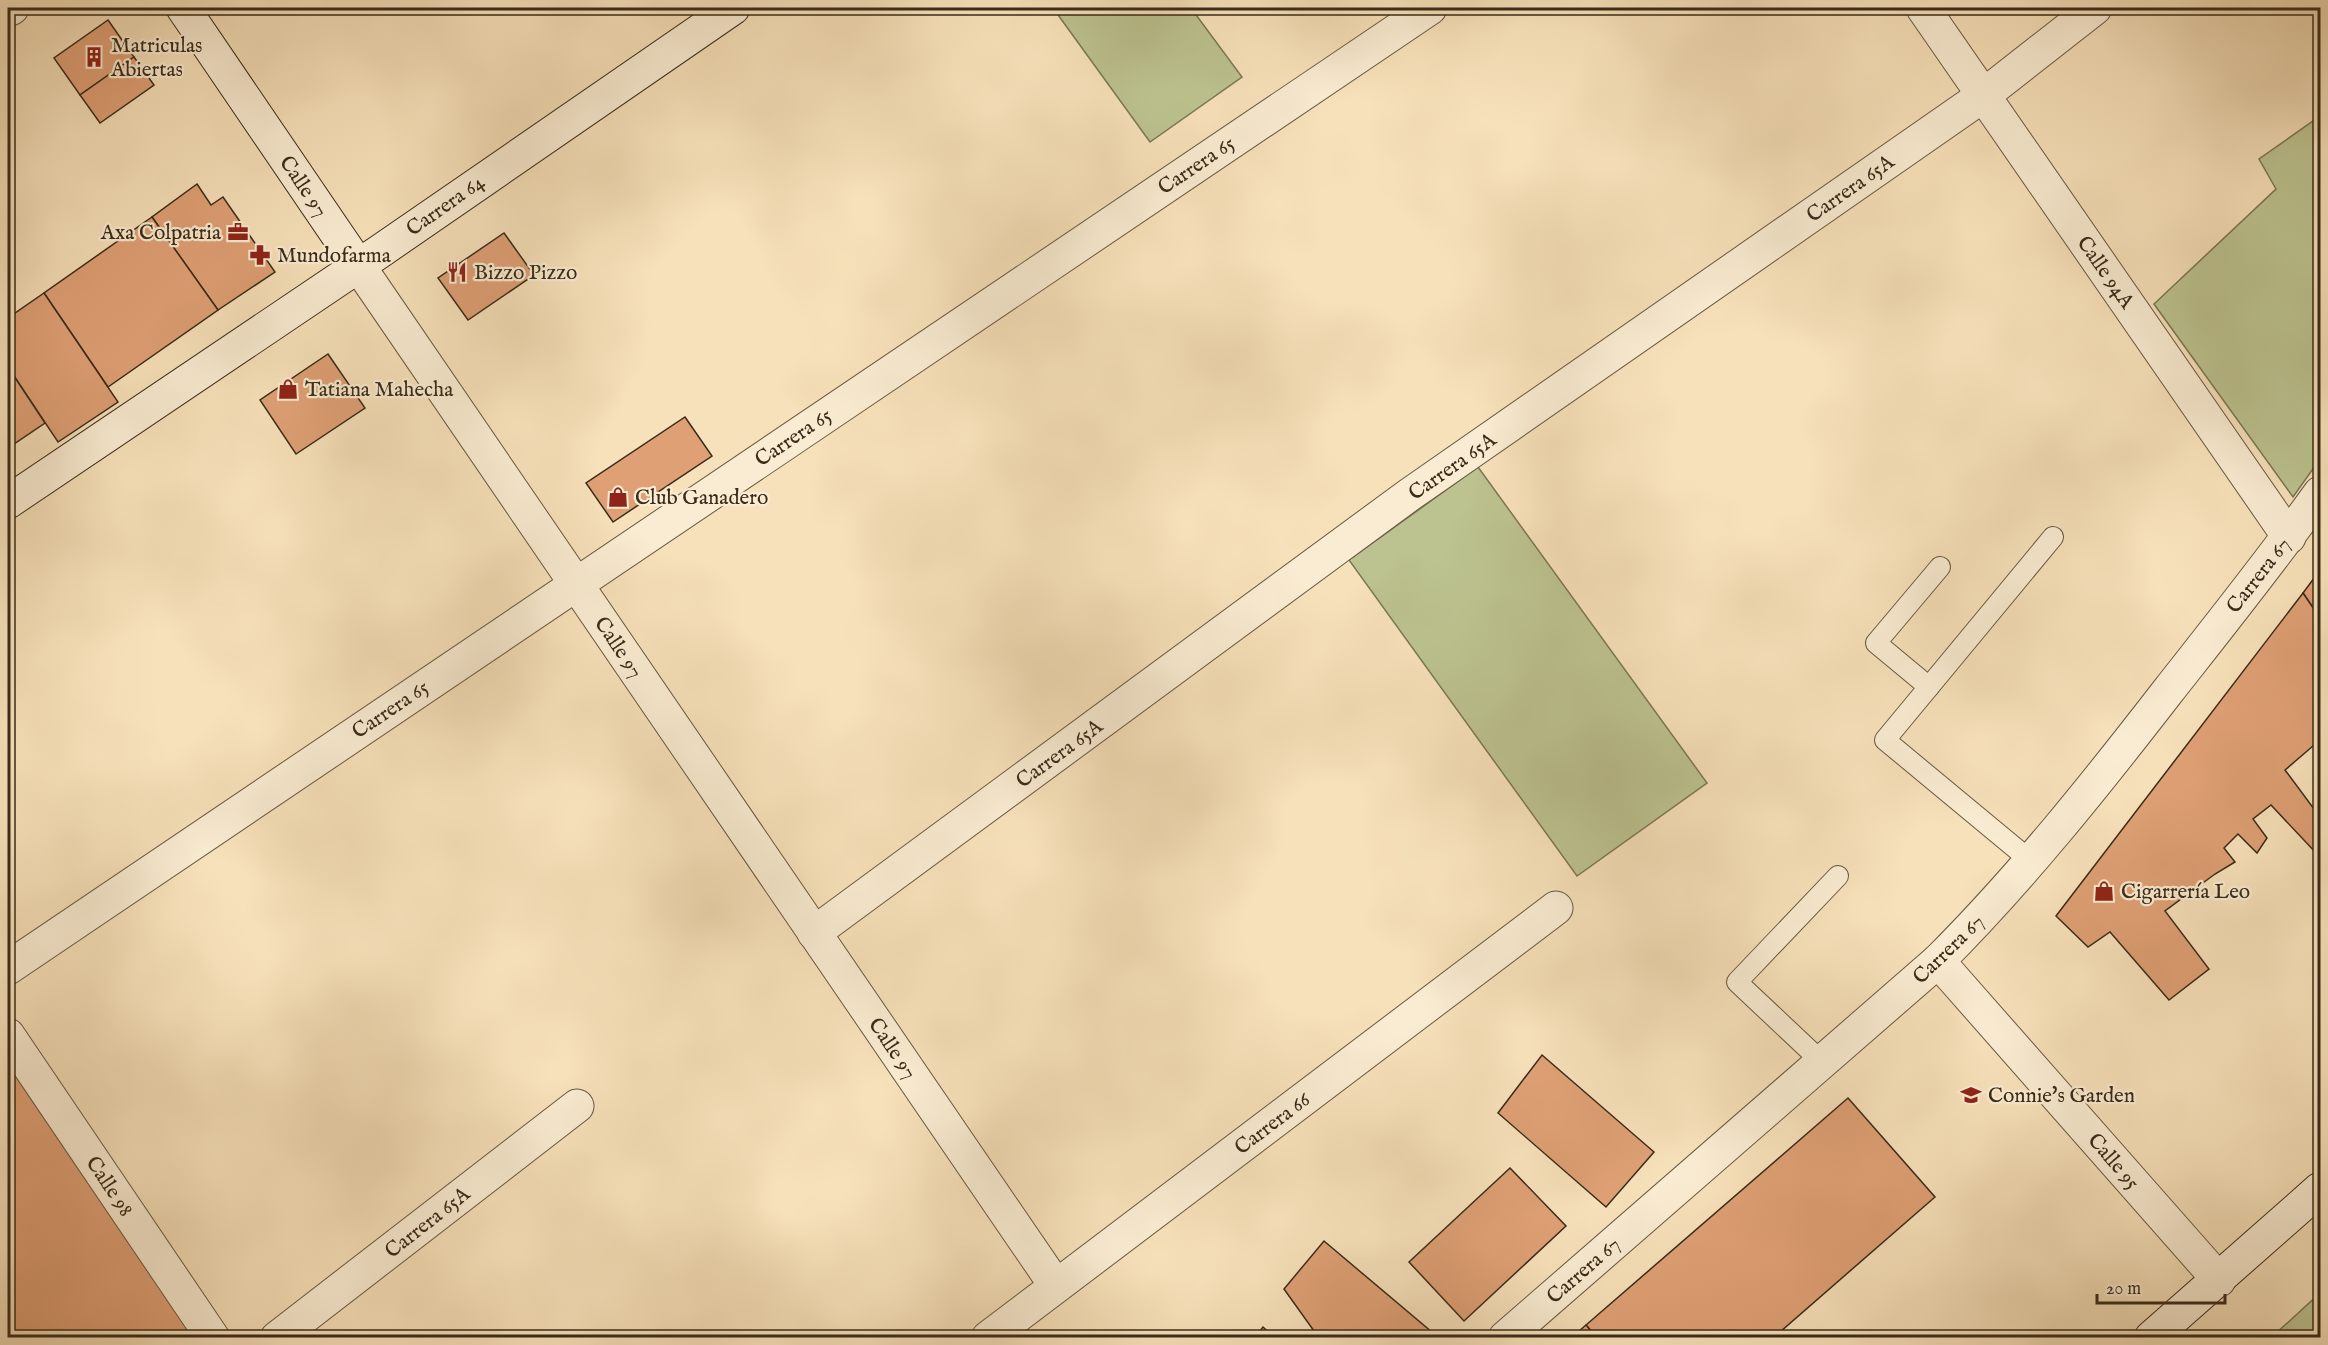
<svg xmlns="http://www.w3.org/2000/svg" width="2328" height="1345" viewBox="0 0 2328 1345" font-family="'IM FELL English',serif">
	<style>
		.green { fill: #bcc390; stroke: #7a7755; stroke-width: 1.5 }
		.building { fill: #dfa075; stroke: #392b1a; stroke-width: 1.5 }
		.lines { fill: none; stroke-linecap: round; stroke-linejoin: round }
		.lane-casing { stroke: #685842; stroke-width: 22 }
		.street-casing { stroke: #685842; stroke-width: 35 }
		.secondary-casing { stroke: #392b1a; stroke-width: 35 }
		.lane { stroke: #faecd2; stroke-width: 20 }
		.street { stroke: #faecd2; stroke-width: 33 }
		.secondary { stroke: #faecd2; stroke-width: 33 }
		.labels { text-anchor: middle; stroke-width: 4.5; stroke-linejoin: round; paint-order: stroke }
		.poi-label { font-size: 21px; fill: #392b1a; stroke: #faecd2; text-anchor: start }
		.street-label { font-size: 21px; fill: #392b1a; stroke: #faecd2 }
	</style>
	<rect width="100%" height="100%" fill="#f7e1ba"/>
	<filter id="stains"><feTurbulence type="fractalNoise" baseFrequency=".00333" numOctaves="4"/><feColorMatrix values="0 0 0 0 .2 0 0 0 0 .09 0 0 0 0 .02 0 0 0 .5 -.17"/></filter>
	<radialGradient id="worn" r=".72"><stop offset=".6" stop-color="#630" stop-opacity="0"/><stop offset="1" stop-color="#630" stop-opacity=".3"/></radialGradient>
	<g class="green">
		<polygon points="1053,8 1191,8 1242,77 1150,142"/>
		<polygon points="2320,116 2320,459 2293,497 2154,304 2276,189 2259,159"/>
		<polygon points="1478,467 1707,783 1577,876 1349,560"/>
		<polygon points="2320,1293 2320,1337 2272,1337"/>
	</g>
	<g class="building">
		<polygon points="108,20 134,57 80,95 54,58"/>
		<polygon points="134,57 154,85 100,123 80,95"/>
		<polygon points="197,184 211,205 223,197 275,272 218,310 152,217"/>
		<polygon points="152,217 218,310 108,387 44,293"/>
		<polygon points="504,233 534,275 468,320 438,278"/>
		<polygon points="44,293 118,402 58,442 8,367 8,318"/>
		<polygon points="328,354 365,408 296,454 260,400"/>
		<polygon points="8,367 45,423 8,448"/>
		<polygon points="685,417 712,456 613,522 586,483"/>
		<polygon points="2320,570 2320,618 2303,593"/>
		<polygon points="2303,593 2320,618 2320,740 2285,770 2320,817 2320,848 2317,854 2271,805 2253,819 2267,838 2257,853 2238,834 2224,848 2235,862 2215,874 2165,911 2209,969 2169,1000 2110,932 2088,947 2056,916"/>
		<polygon points="8,1026 214,1338 8,1338"/>
		<polygon points="1542,1055 1654,1152 1606,1207 1498,1113"/>
		<polygon points="1848,1098 1935,1197 1773,1338 1597,1338 1586,1325"/>
		<polygon points="1510,1168 1566,1226 1464,1321 1409,1262"/>
		<polygon points="1324,1241 1433,1333 1430,1338 1319,1338 1284,1289"/>
		<polygon points="1586,1325 1597,1338 1571,1338"/>
		<polygon points="1263,1327 1275,1338 1254,1338"/>
	</g>
	<g class="lines">
		<g class="lane-casing">
			<g id="lane">
				<polyline points="1929,687 1876,643 1940,567"/>
				<polyline points="2031,861 1885,740 2053,537"/>
				<polyline points="1822,1062 1737,982 1838,876"/>
			</g>
		</g>
		<g class="street-casing">
			<g id="street">
				<polyline points="1923,8 2289,537"/>
				<polyline points="8,10 12,8"/>
				<polyline points="358,265 1056,1286"/>
				<polyline points="814,933 1409,495 1984,95 2095,8"/>
				<polyline points="1938,961 2219,1280"/>
				<polyline points="8,968 1430,8"/>
				<polyline points="8,1035 213,1338"/>
				<polyline points="277,1338 577,1106"/>
				<polyline points="988,1338 1556,908"/>
				<path d="M 1505,1338 L 1938,961 C 2022,877 2096,784 2168,691 C 2220,625 2272,560 2320,493"/>
			</g>
		</g>
		<g class="secondary-casing">
			<g id="secondary">
				<polyline points="183,8 358,265"/>
				<polyline points="8,502 379,252 733,8"/>
				<polyline points="2151,1338 2320,1189"/>
			</g>
		</g>
		<use href="#lane" class="lane"/>
		<use href="#street" class="street"/>
		<use href="#secondary" class="secondary"/>
	</g>
	<defs>
		<g id="building-bare" transform="scale(1.62)"><path d="M-4-6H4V6H1V3H-1V6H-4ZM-2.5-4.3h1.7v1.8h-1.7ZM.8-4.3h1.7v1.8H.8ZM-2.5-1h1.7V.8h-1.7ZM.8-1h1.7V.8H.8Z" fill="#8f2418" stroke="#faecd2" stroke-width="2.5" paint-order="stroke"/></g>
		<g id="office-bare" transform="scale(1.62)"><path d="M-6-3h4V-5.5h4V-3h4V5H-6ZM-1-4.5V-3h2v-1.5ZM-6 0V1H6V0Z" fill="#8f2418" stroke="#faecd2" stroke-width="2.5" paint-order="stroke"/></g>
		<g id="pharmacy-bare" transform="scale(1.62)"><path d="M-2-6h4v4h4v4h-4v4h-4v-4h-4v-4h4Z" fill="#8f2418" stroke="#faecd2" stroke-width="2.5" paint-order="stroke"/></g>
		<g id="restaurant-bare" transform="scale(1.62)"><path d="M-5-6h1v4h1v-4h1v4h1v-4h1v5L-1.5 .5V6h-2V.5L-5-1ZM5-6V6H3V1.5H1.5Q1.5-4 5-6Z" fill="#8f2418" stroke="#faecd2" stroke-width="2.5" paint-order="stroke"/></g>
		<g id="shop-bare" transform="scale(1.62)"><path d="M-5-2.5h2.3a2.7 3.5 0 0 1 5.4 0H5L5.5 6h-11ZM-1.5-2.5h3a1.5 2.3 0 0 0-3 0Z" fill="#8f2418" stroke="#faecd2" stroke-width="2.5" paint-order="stroke"/></g>
		<g id="school-bare" transform="scale(1.62)"><path d="M0-5L7-2L0 1L-7-2ZM-4 1L0 2.5L4 1V4Q0 6-4 4Z" fill="#8f2418" stroke="#faecd2" stroke-width="2.5" paint-order="stroke"/></g>
	</defs>
	<g fill-rule="evenodd">
		<use href="#building-bare" x="94" y="57"/>
		<use href="#office-bare" x="238" y="232"/>
		<use href="#pharmacy-bare" x="260" y="255"/>
		<use href="#restaurant-bare" x="457" y="272"/>
		<use href="#shop-bare" x="288" y="389"/>
		<use href="#shop-bare" x="618" y="497"/>
		<use href="#shop-bare" x="2104" y="891"/>
		<use href="#school-bare" x="1971" y="1095"/>
	</g>
	<g class="labels">
		<g class="poi-label">
			<text x="111" y="52">Matriculas<tspan x="111" dy="24">Abiertas</tspan></text>
			<text x="221" y="239" text-anchor="end">Axa Colpatria</text>
			<text x="277" y="262">Mundofarma</text>
			<text x="474" y="279">Bizzo Pizzo</text>
			<text x="305" y="396">Tatiana Mahecha</text>
			<text x="635" y="504">Club Ganadero</text>
			<text x="2121" y="898">Cigarrería Leo</text>
			<text x="1988" y="1102">Connie's Garden</text>
		</g>
		<g class="street-label">
			<text transform="translate(1196 165) rotate(-34)" y="7">Carrera 65</text>
			<text transform="translate(304 186) rotate(56)" y="7">Calle 97</text>
			<text transform="translate(1850 188) rotate(-35)" y="7">Carrera 65A</text>
			<text transform="translate(445 205) rotate(-35)" y="7">Carrera 64</text>
			<text transform="translate(2106 272) rotate(55)" y="7">Calle 94A</text>
			<text transform="translate(793 437) rotate(-34)" y="7">Carrera 65</text>
			<text transform="translate(1452 466) rotate(-35)" y="7">Carrera 65A</text>
			<text transform="translate(2258 575) rotate(-52)" y="7">Carrera 67</text>
			<text transform="translate(619 647) rotate(56)" y="7">Calle 97</text>
			<text transform="translate(390 709) rotate(-34)" y="7">Carrera 65</text>
			<text transform="translate(1059 753) rotate(-36)" y="7">Carrera 65A</text>
			<text transform="translate(1948 949) rotate(-44)" y="7">Carrera 67</text>
			<text transform="translate(893 1048) rotate(56)" y="7">Calle 97</text>
			<text transform="translate(1272 1123) rotate(-37)" y="7">Carrera 66</text>
			<text transform="translate(2114 1161) rotate(49)" y="7">Calle 95</text>
			<text transform="translate(110 1186) rotate(56)" y="7">Calle 98</text>
			<text transform="translate(427 1222) rotate(-38)" y="7">Carrera 65A</text>
			<text transform="translate(1583 1270) rotate(-41)" y="7">Carrera 67</text>
		</g>
	</g>
	<rect width="2328" height="1345" fill="none" stroke="#f7e1ba" stroke-width="30"/>
	<rect x="9" y="9" width="2310" height="1327" fill="none" stroke="#392b1a" stroke-width="3"/>
	<rect x="15" y="15" width="2298" height="1315" fill="none" stroke="#392b1a" stroke-width="1.5"/>
	<path d="M2097 1294v9h128v-9" fill="none" stroke="#392b1a" stroke-width="3"/>
	<text x="2106" y="1294" font-size="18" fill="#392b1a" stroke="#faecd2" stroke-width="4.5" paint-order="stroke">20 m</text>
	<rect width="100%" height="100%" filter="url(#stains)"/>
	<rect width="100%" height="100%" fill="url(#worn)"/>
</svg>
